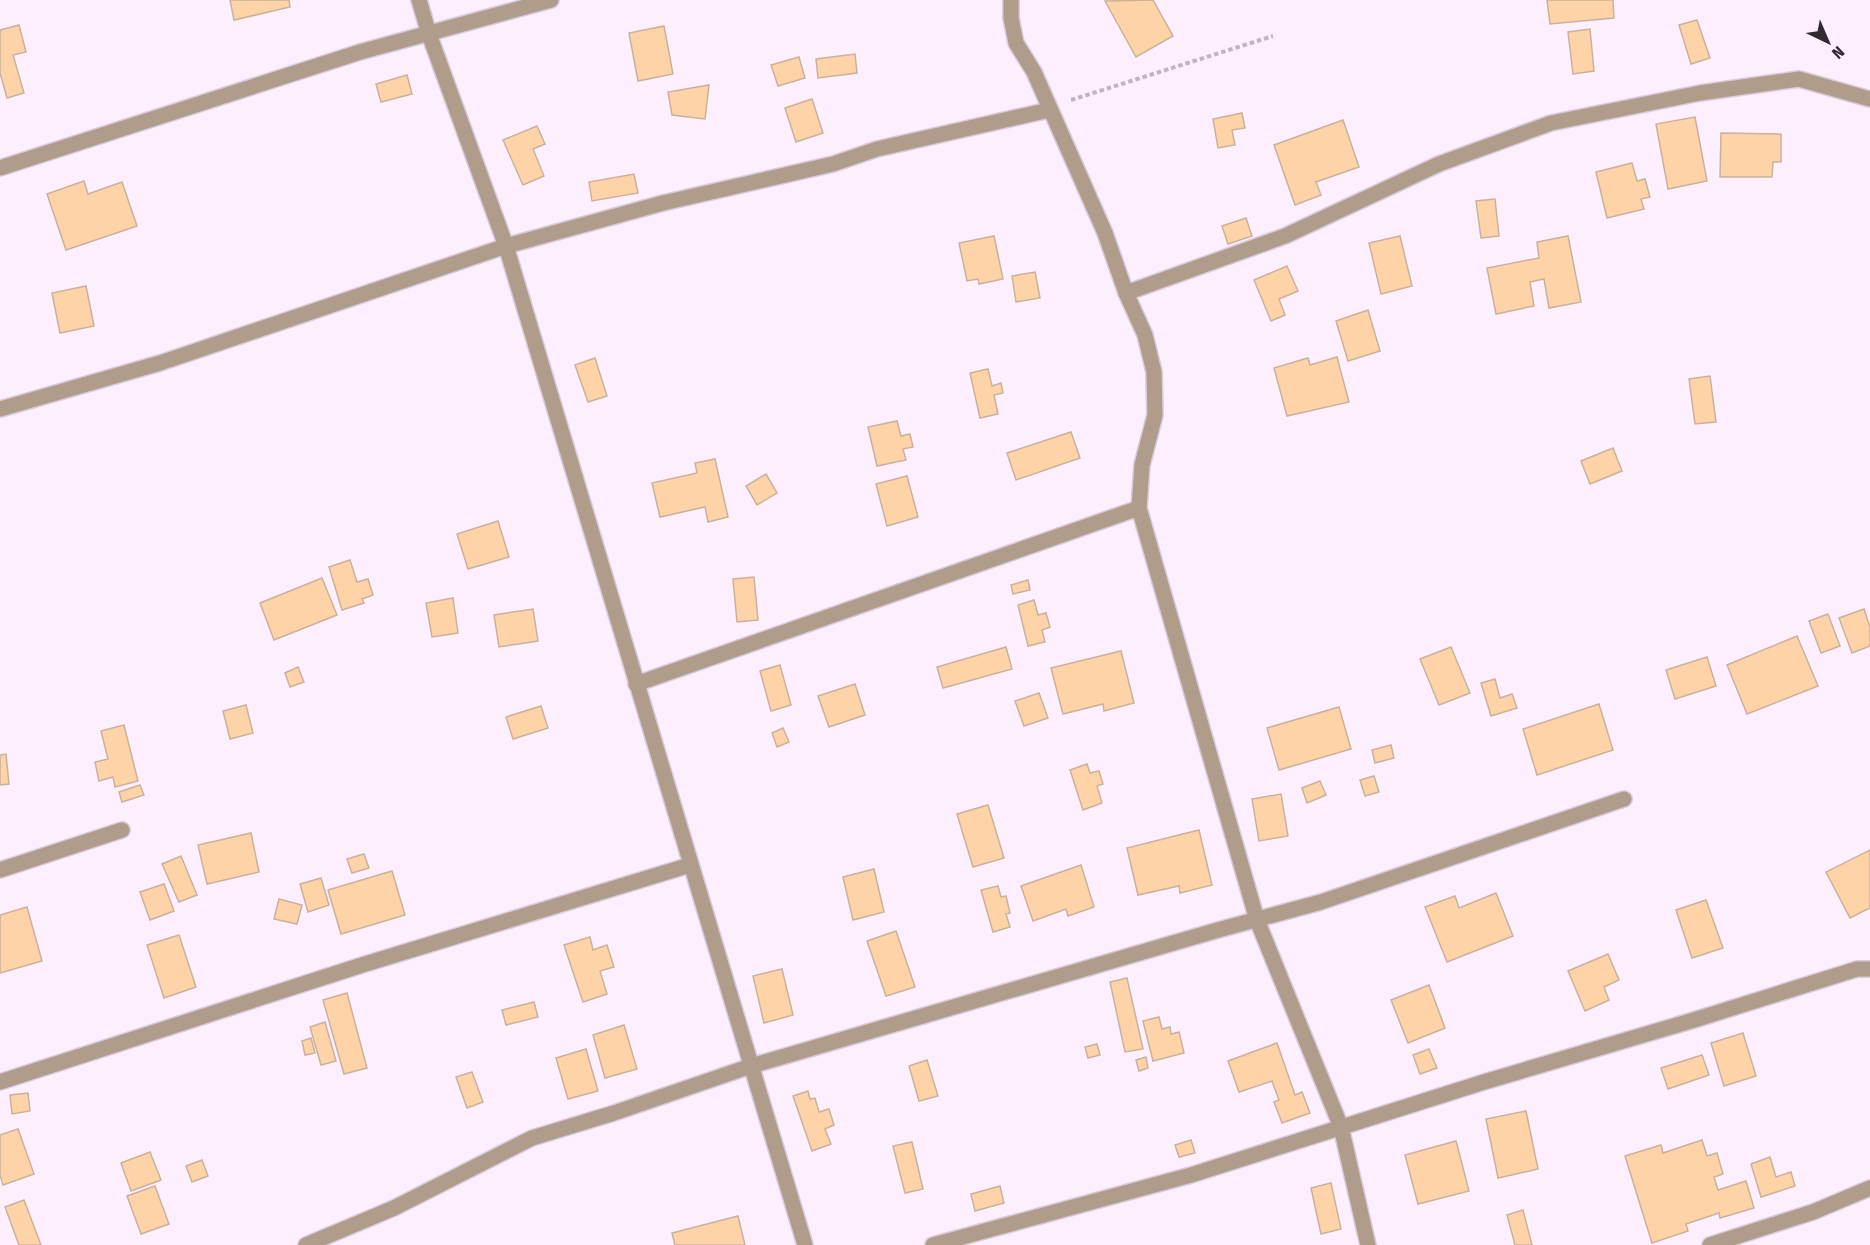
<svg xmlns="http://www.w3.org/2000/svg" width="1870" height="1245" viewBox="0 0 1870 1245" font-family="'Fira Sans Condensed',sans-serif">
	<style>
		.building { fill: #fed3a8; stroke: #cab29a; stroke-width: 1.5 }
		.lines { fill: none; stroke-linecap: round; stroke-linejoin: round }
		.minor-casing { stroke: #d8cbda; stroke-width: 18 }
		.path { stroke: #c0b3c2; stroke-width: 4; stroke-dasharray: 4.5 3; stroke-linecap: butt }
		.minor { stroke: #af9c8b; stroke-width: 15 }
	</style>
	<rect width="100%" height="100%" fill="#fdefff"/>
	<g class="building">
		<polygon points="230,0 289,0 290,7 234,20"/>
		<polygon points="1153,0 1173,36 1136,57 1105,1"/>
		<polygon points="1547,0 1613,0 1614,18 1550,24"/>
		<polygon points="1697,20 1710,58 1691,64 1679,25"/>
		<polygon points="19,25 26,52 13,55 24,93 7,98 0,73 0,30"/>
		<polygon points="664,26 673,74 638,81 629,33"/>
		<polygon points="1590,29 1594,71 1573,74 1568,32"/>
		<polygon points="855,54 857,73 818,78 816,59"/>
		<polygon points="799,57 805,78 778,86 771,65"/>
		<polygon points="407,75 412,94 381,102 376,84"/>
		<polygon points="709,85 705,119 672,115 668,92"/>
		<polygon points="812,99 823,133 796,142 785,108"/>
		<polygon points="1242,113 1245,128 1232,130 1235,145 1218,148 1213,119"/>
		<polygon points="1695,117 1707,181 1668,189 1656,124"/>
		<polygon points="1343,120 1359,167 1316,182 1321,195 1295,205 1274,145"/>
		<polygon points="537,126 545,144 533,149 544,176 523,185 503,140"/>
		<polygon points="1721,133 1781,134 1781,162 1773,162 1772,177 1720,177"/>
		<polygon points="1632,163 1637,181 1645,179 1650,197 1641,199 1644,209 1607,218 1596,172"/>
		<polygon points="634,174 638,193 592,201 589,182"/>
		<polygon points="84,181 88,194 122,182 137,226 66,250 47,194"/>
		<polygon points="1495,199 1499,236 1481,238 1476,201"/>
		<polygon points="1246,218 1252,236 1228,244 1222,226"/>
		<polygon points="994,236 1003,279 979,284 978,279 967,281 959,243"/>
		<polygon points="1400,236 1412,286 1381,294 1369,243"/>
		<polygon points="1568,236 1581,302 1549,308 1544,279 1530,282 1534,306 1496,314 1487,268 1539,258 1537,242"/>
		<polygon points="1287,266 1298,291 1279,299 1285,315 1271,321 1254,280"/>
		<polygon points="1035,272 1040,298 1016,302 1012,276"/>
		<polygon points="86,286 94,326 60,333 52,293"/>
		<polygon points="1368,310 1380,351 1348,361 1336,321"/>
		<polygon points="1337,357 1349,402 1287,416 1274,368 1308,358 1310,365"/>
		<polygon points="595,358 607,396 588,402 575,365"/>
		<polygon points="988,369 992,386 1001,383 1003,393 994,395 998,414 980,418 970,373"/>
		<polygon points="1710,376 1716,422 1695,424 1689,379"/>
		<polygon points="897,421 901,436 910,434 913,447 903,449 906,460 877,466 868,427"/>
		<polygon points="1071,432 1080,458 1016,480 1007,453"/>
		<polygon points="1613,448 1622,471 1590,484 1581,461"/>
		<polygon points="715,459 728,517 708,522 705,507 660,517 652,483 697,473 695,463"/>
		<polygon points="766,474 777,493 757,505 746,486"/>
		<polygon points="907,476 918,517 887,526 876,484"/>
		<polygon points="498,521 509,557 468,569 457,534"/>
		<polygon points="350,560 357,582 368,579 373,595 362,599 364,603 342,610 329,567"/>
		<polygon points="754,577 758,620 737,622 733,579"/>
		<polygon points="322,578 337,615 274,640 260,603"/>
		<polygon points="1028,580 1030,590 1013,594 1011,585"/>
		<polygon points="453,598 458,633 432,637 426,603"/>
		<polygon points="1034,600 1038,615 1046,613 1050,627 1042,630 1045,642 1028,646 1018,605"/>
		<polygon points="533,609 538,641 499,647 494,615"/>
		<polygon points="1864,609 1870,627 1870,646 1852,653 1839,618"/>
		<polygon points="1828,614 1840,646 1821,653 1809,621"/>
		<polygon points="1797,636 1818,686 1747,714 1727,665"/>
		<polygon points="1006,647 1012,669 943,688 937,667"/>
		<polygon points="1451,647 1470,693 1439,705 1420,659"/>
		<polygon points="1121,651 1134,703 1104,711 1103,704 1063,714 1051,668"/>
		<polygon points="1707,657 1716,686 1675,699 1666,670"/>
		<polygon points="780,665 791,705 771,711 760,671"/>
		<polygon points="298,667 304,682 290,687 285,673"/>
		<polygon points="1495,679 1500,698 1512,694 1517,708 1491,716 1481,683"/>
		<polygon points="855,684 865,715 829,727 818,696"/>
		<polygon points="1039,693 1048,718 1024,726 1015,701"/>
		<polygon points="1599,704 1613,750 1537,775 1523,729"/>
		<polygon points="246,705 253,733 230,739 223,711"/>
		<polygon points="541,706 548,728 513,739 506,717"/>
		<polygon points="1339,707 1351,749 1279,770 1267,728"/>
		<polygon points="124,725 138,781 115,787 113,777 99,781 95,762 108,759 101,731"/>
		<polygon points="783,728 789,742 777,747 772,733"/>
		<polygon points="1391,745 1394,758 1375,763 1372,750"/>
		<polygon points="6,754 9,784 0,785 0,755"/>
		<polygon points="1087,764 1090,773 1099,771 1103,784 1097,786 1102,803 1083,810 1070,770"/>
		<polygon points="1374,776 1379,792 1365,796 1360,780"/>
		<polygon points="1320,781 1326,795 1307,803 1302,788"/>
		<polygon points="140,785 144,795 122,802 119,792"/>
		<polygon points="1281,794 1288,836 1259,841 1252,799"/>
		<polygon points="988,805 1004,858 973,867 957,814"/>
		<polygon points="1199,830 1212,885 1180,893 1179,886 1138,895 1127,848"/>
		<polygon points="251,833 259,872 207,884 198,845"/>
		<polygon points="1870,850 1870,908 1850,918 1826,872"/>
		<polygon points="364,854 369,868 352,873 347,859"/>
		<polygon points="181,856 197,895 179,902 162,864"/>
		<polygon points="1081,865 1094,907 1068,916 1066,909 1033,921 1021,886"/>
		<polygon points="874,869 884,912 853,920 843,877"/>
		<polygon points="392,871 405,915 341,934 328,890"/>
		<polygon points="321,878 329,905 308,912 300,884"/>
		<polygon points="164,884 174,911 150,920 140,892"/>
		<polygon points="998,886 1001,897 1006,896 1010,913 1006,914 1010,927 993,932 981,890"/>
		<polygon points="1496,893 1513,936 1447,962 1425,907 1455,896 1459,908"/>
		<polygon points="279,899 302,905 297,924 274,919"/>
		<polygon points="1706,900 1723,948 1692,958 1676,910"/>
		<polygon points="27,907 42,961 0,973 0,915"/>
		<polygon points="896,931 915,987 886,996 867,941"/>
		<polygon points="179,935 196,987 164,998 147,945"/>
		<polygon points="590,937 593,950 607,945 614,967 600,971 607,994 583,1002 564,945"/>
		<polygon points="1608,954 1619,980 1604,987 1609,1000 1585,1011 1568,971"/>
		<polygon points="782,969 793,1015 764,1023 753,976"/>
		<polygon points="1127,978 1143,1049 1125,1052 1110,982"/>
		<polygon points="1429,985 1445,1028 1408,1043 1391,1000"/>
		<polygon points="347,993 367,1068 344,1074 323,1000"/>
		<polygon points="534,1002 538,1017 506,1025 502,1010"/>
		<polygon points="1159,1017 1162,1029 1170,1027 1171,1034 1179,1032 1184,1053 1153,1061 1143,1021"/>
		<polygon points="325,1022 336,1061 321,1065 310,1027"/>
		<polygon points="624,1025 637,1069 605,1078 593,1035"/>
		<polygon points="1743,1033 1756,1076 1724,1086 1711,1043"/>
		<polygon points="311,1038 315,1053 305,1055 302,1041"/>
		<polygon points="1277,1043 1295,1095 1302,1092 1310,1113 1282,1123 1274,1102 1279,1100 1272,1081 1239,1092 1228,1061"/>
		<polygon points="1097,1044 1100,1055 1088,1058 1085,1047"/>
		<polygon points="586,1049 598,1091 568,1099 556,1058"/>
		<polygon points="1429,1049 1437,1068 1420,1074 1413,1055"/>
		<polygon points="1702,1055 1709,1075 1668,1089 1661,1068"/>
		<polygon points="1146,1057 1148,1068 1139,1071 1136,1060"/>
		<polygon points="927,1060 938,1096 919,1101 909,1066"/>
		<polygon points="472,1072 483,1102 467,1108 456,1077"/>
		<polygon points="808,1091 810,1099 815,1098 819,1112 829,1109 834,1125 825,1129 831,1144 812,1151 793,1096"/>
		<polygon points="28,1093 30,1111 12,1114 10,1095"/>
		<polygon points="1526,1111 1538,1169 1498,1178 1486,1119"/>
		<polygon points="18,1129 34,1174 3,1185 0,1175 0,1135"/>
		<polygon points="1191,1140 1195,1153 1179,1157 1175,1145"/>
		<polygon points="1702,1140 1707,1156 1717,1153 1723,1174 1714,1177 1718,1190 1746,1181 1754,1208 1720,1218 1719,1213 1686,1224 1688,1231 1652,1243 1625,1156 1661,1145 1663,1153"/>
		<polygon points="1456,1141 1469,1191 1418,1204 1405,1155"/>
		<polygon points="912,1142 923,1189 905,1193 893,1146"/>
		<polygon points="150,1152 161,1180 131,1191 121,1163"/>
		<polygon points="1770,1157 1776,1177 1791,1172 1795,1186 1761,1197 1751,1164"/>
		<polygon points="202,1160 208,1176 192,1182 186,1166"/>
		<polygon points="1331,1183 1341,1229 1321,1234 1311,1188"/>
		<polygon points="155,1186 169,1224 141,1234 127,1196"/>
		<polygon points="1000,1186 1004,1203 975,1211 971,1194"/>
		<polygon points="24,1200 41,1245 19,1245 5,1207"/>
		<polygon points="1523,1210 1532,1245 1515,1245 1507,1215"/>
		<polygon points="738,1216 745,1245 675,1245 672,1233"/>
	</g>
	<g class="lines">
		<g class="minor-casing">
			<g id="minor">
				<polyline points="419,0 429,34 506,246 805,1245"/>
				<polyline points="1011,0 1011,18 1016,43 1034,72 1105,233 1126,293 1145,335 1154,372 1155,415 1142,465 1139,508 1257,920 1341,1127 1368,1245"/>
				<polyline points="0,168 360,52 551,0"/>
				<polyline points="1126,293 1285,236 1439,164 1551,123 1700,93 1799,79 1870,99"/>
				<polyline points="0,409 160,363 506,246 663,203 833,164 877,149 1049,110"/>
				<polyline points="636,684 1139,508"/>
				<polyline points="0,870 122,830"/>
				<polyline points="0,1082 362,965 690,865"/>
				<polyline points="306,1245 394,1208 532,1138 614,1113 751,1066 1218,930 1321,902 1624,799"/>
				<polyline points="933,1245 1191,1175 1484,1082 1694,1020 1857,969 1870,969"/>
				<polyline points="1710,1245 1813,1212 1870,1188"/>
			</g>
		</g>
		<polyline class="path" points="1071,100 1273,36"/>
		<use href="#minor" class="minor"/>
	</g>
	<g transform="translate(1828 42) rotate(136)" stroke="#fdefff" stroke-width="4.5" paint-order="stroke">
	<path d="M0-4.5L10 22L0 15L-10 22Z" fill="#322933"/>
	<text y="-9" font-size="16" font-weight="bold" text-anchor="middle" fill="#322933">N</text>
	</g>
</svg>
